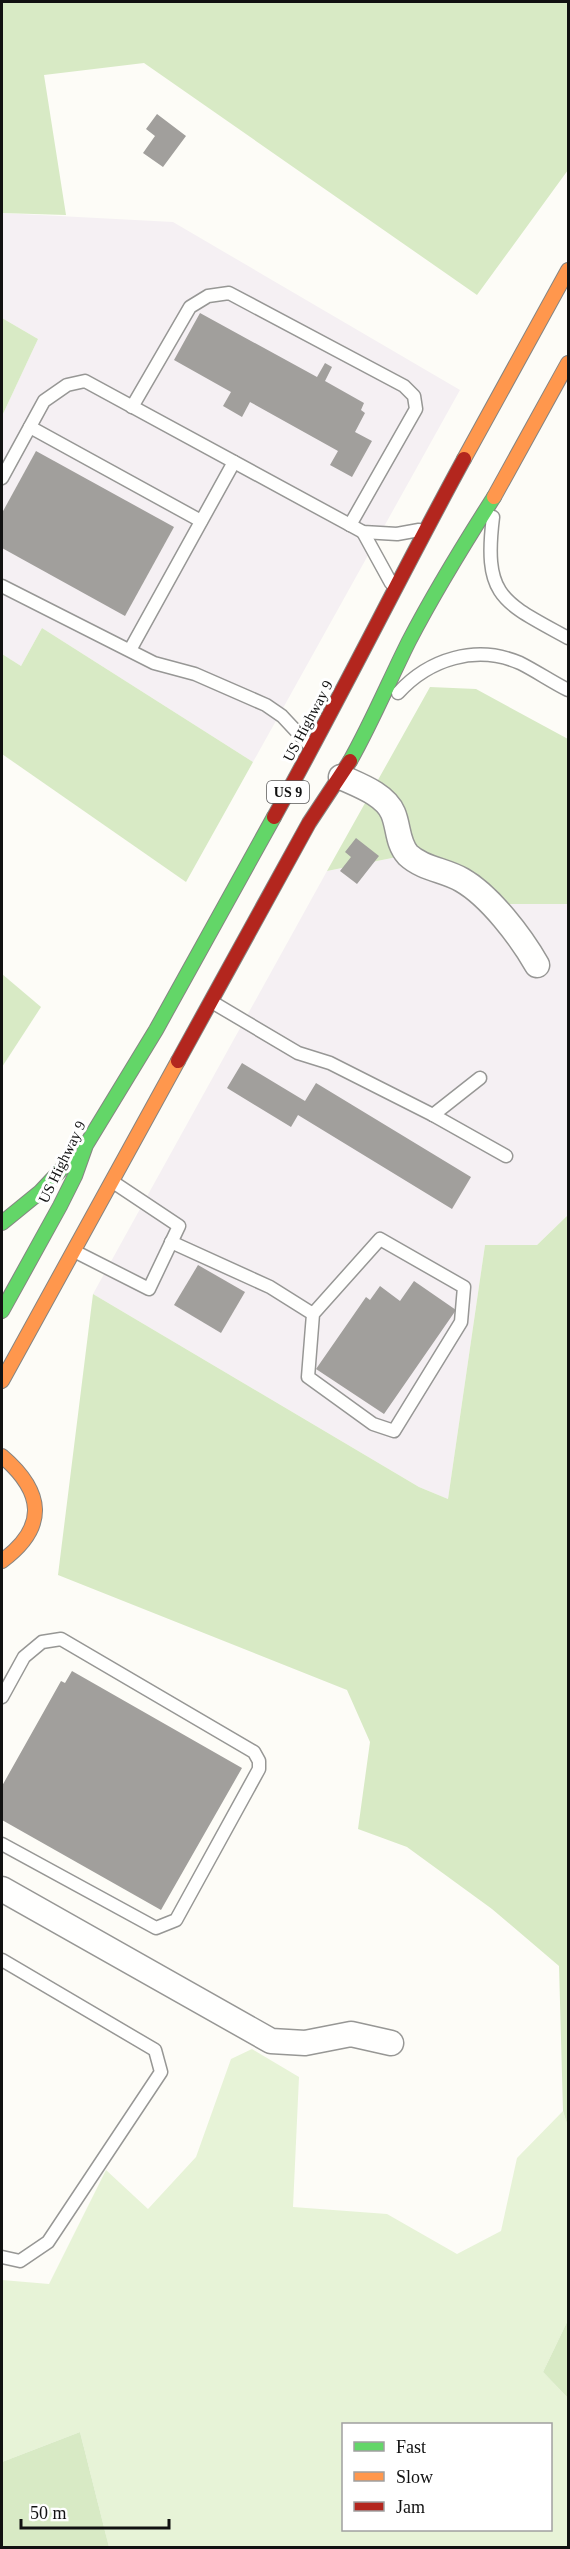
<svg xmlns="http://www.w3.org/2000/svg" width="570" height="2549" viewBox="0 0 570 2549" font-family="'Times New Roman',serif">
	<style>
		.industrial { fill: #f5f0f3 }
		.green { fill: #e7f3d7; fill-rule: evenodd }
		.forest { fill: #d8eac5 }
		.building { fill: #a19f9c }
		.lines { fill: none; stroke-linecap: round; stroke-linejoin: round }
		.lane-casing { stroke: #979795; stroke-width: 15 }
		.street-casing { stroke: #979795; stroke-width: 27 }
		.fast-casing { stroke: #858482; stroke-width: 16 }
		.slow-casing { stroke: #858482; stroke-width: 16 }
		.jam-casing { stroke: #858482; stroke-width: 16 }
		.lane { stroke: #fffffe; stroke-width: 12 }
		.street { stroke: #fffffe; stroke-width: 24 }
		.fast { stroke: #63d668; stroke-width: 14 }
		.slow { stroke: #ff974d; stroke-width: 14 }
		.jam { stroke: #b3261e; stroke-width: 14 }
		.labels { text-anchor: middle; stroke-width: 6; stroke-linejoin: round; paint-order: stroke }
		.shield { fill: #fff; stroke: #585858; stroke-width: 1.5 }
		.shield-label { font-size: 14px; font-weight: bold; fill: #111 }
		.street-label { font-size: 15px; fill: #111; stroke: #fff }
	</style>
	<rect width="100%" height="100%" fill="#fdfcf7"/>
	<g class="industrial">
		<polygon points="2,213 173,222 460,390 253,762 42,628 21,666 2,654 2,416 38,339 2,318"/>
		<polygon points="407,855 486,904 568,904 568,1215 537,1245 485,1245 448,1499 419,1487 93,1294 327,871"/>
	</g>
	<path class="green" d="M 252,2049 L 299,2077 L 293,2207 L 387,2214 L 457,2254 L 501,2231 L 517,2158 L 563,2111 L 568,2127 L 568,2320 L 543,2372 L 568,2398 L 568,2547 L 109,2547 L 80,2432 L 2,2462 L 2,2280 L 49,2284 L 106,2170 L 148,2209 L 196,2157 L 231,2059 ZM 344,2424 L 550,2424 L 550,2530 L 344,2530 Z"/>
	<g class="forest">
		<polygon points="2,2 568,2 568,170 477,295 144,63 44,75 66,215 2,213"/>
		<polygon points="2,318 38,339 2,416"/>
		<polygon points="42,628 253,762 186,882 2,754 2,654 21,666"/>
		<polygon points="430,687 476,689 568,739 568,904 486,904 407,855 327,871"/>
		<polygon points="2,974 41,1007 2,1067"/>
		<polygon points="568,1215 568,2127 563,2111 559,1966 492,1909 407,1847 358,1829 370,1742 347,1690 58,1575 93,1294 419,1487 448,1499 485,1245 537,1245"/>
		<polygon points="568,2320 568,2398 543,2372"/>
		<polygon points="80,2432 109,2547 2,2547 2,2462"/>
	</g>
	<g class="building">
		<polygon points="157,114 186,136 163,167 143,153 155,136 146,129"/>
		<polygon points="200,313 317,377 325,363 332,367 325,381 364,403 361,410 365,413 355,432 372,441 352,477 330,465 338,451 250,402 242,417 223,406 231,392 174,360"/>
		<polygon points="36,451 174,527 125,616 2,548 2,513"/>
		<polygon points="356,838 379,856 357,884 340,871 351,857 345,852"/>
		<polygon points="242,1063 305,1101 316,1083 471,1177 452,1209 298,1115 291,1127 227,1088"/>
		<polygon points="198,1265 245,1292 221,1333 174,1305"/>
		<polygon points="414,1281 456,1310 384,1414 316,1369 366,1297 370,1300 380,1286 400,1301"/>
		<polygon points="72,1671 242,1768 161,1910 2,1820 2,1786 61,1681 65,1683"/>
	</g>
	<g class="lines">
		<g class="lane-casing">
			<g id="lane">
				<polyline points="132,407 190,307 208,296 229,293 404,386 414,396 416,409 350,525"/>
				<polyline points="30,427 201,521"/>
				<polyline points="2,478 44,401 67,385 85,381 363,532 397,534 419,530"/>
				<path d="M 493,517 C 483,598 503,602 568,638"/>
				<polyline points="363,532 391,583"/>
				<polyline points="2,586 154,663 195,674 266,705 282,716 311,747"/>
				<polyline points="130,650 234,462"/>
				<path d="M 398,693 C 429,659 476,644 520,663 C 536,671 552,682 568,690"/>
				<polyline points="212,1002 298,1053 330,1063 433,1115 506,1156"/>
				<polyline points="433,1115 480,1078"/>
				<polyline points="171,1242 270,1287 313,1314 380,1239 464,1287 461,1322 394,1431 373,1424 308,1377 313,1314"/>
				<polyline points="74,1251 149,1289 179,1226 113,1182"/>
				<polyline points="2,1697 24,1657 42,1642 61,1639 254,1752 259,1761 259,1769 176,1920 156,1928 2,1844"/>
				<polyline points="2,1960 155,2050 161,2072 48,2242 20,2261 2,2257"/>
			</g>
		</g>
		<g class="street-casing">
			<g id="street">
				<path d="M 341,777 C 358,785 385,794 393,813 C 399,827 397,843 408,855 C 423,869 445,870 462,880 C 490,896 521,937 537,965"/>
				<polyline points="2,1889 271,2041 305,2043 351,2034 391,2043"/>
			</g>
		</g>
		<g class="fast-casing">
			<g id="fast">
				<path d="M 350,761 C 372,722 389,681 409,641 C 435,591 464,544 494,497"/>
				<polyline points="2,1223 40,1192 72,1158"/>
				<polyline points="2,1311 60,1206 75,1176 86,1145 156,1030 274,817"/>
			</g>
		</g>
		<g class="slow-casing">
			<g id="slow">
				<polyline points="464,459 568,270"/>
				<polyline points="494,497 568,363"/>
				<polyline points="2,1381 178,1061"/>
				<path d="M 2,1456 C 44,1492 48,1527 2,1561"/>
			</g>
		</g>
		<g class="jam-casing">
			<g id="jam">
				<path d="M 274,817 C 340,699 399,578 464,459"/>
				<polyline points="178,1061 309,823 350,761"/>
			</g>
		</g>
		<use href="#lane" class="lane"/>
		<use href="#street" class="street"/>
		<use href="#fast" class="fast"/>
		<use href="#slow" class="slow"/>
		<use href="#jam" class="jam"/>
	</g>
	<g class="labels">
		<rect class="shield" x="267" y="781" width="42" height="22" rx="4.5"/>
		<g class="shield-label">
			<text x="288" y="797">US 9</text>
		</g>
		<g class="street-label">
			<text transform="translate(308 721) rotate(-62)" y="5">US Highway 9</text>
			<text transform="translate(62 1162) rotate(-64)" y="5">US Highway 9</text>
		</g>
	</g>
	<rect width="570" height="2549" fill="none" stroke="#111111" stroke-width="6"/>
	<rect x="342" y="2423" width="210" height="108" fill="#ffffff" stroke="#a0a0a0" stroke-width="1.5"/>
	<rect x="354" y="2442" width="30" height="9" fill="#63d668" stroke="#a0a0a0" stroke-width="1.5"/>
	<text x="396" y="2453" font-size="18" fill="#111111">Fast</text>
	<rect x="354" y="2472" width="30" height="9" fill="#ff974d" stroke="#a0a0a0" stroke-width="1.5"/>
	<text x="396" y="2483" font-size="18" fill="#111111">Slow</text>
	<rect x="354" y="2502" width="30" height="9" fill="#b3261e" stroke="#a0a0a0" stroke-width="1.5"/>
	<text x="396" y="2513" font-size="18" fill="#111111">Jam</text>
	<path d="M21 2519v9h148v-9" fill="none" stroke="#111111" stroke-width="3"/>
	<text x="30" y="2519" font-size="18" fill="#111111" stroke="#ffffff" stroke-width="4.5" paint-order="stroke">50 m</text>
</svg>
